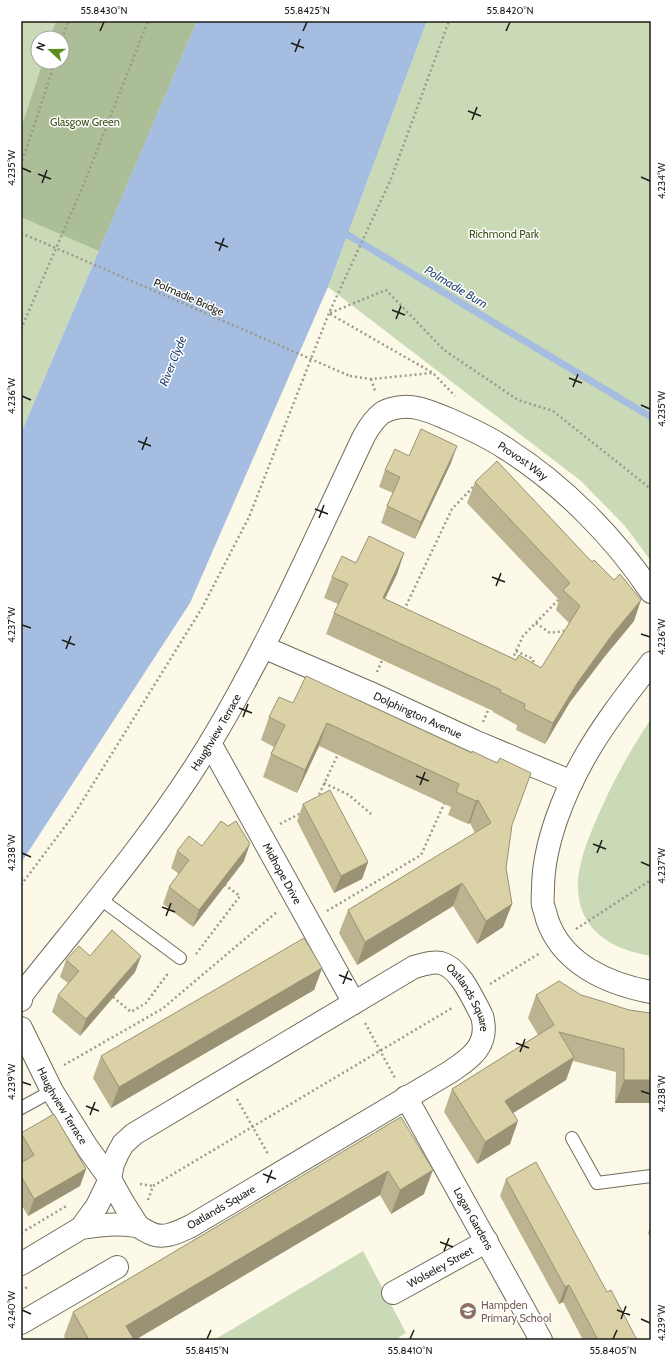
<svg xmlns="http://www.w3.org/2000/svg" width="672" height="1361" viewBox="0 0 672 1361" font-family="Cabin,sans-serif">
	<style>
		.green { fill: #cadab6; fill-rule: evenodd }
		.forest { fill: #acbe97 }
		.water { fill: #a4bde0 }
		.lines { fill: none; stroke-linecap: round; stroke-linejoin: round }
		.stream { stroke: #a4bde0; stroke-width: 7 }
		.lane-casing { stroke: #706d5e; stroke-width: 14 }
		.street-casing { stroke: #706d5e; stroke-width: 24 }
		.path { stroke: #9b998d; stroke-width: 2.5; stroke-dasharray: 2 3; stroke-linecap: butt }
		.lane { stroke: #fff; stroke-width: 12 }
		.street { stroke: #fff; stroke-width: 22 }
		.path-bridge { stroke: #9b998d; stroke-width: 2.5; stroke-dasharray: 2 3; stroke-linecap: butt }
		.wall { fill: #bcb490 }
		.shaded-wall { fill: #999275 }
		.building { fill: #dbd1a7; stroke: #999275 }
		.ticks { fill: none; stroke: #1d1c16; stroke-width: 1.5 }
		.labels { text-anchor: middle; stroke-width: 3; stroke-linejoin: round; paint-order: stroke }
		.park-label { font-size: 11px; fill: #3b5117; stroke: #fff }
		.street-label { font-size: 11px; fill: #1d1c16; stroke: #fff }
		.education-label { font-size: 11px; fill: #785e54; stroke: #fff; text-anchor: start }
		.water-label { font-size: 12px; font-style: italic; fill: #294977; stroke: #fff }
		.neatline { fill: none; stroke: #1d1c16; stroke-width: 1.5 }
		.ticks-label { font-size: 10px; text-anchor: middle; fill: #1d1c16 }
	</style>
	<rect width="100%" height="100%" fill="#fdf9e8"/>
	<g class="green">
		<path d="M 21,21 L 197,21 L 21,433 ZM 38,38 L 62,38 L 62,62 L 38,62 Z"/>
		<polygon points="427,21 651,21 651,561 625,526 581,481 328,287"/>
		<path d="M 651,719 L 651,956 C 608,949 575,927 578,879 C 580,858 589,837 597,818 C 612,783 630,750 651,719 Z"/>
		<polygon points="363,1251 406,1333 395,1340 214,1340"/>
	</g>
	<polygon class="forest" points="56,21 197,21 99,251 21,217 21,128 43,62 62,62 62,38 50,38"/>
	<polygon class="water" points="197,21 427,21 328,287 190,603 21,863 21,433"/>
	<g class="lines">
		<polyline class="stream" points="339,231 348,235 651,417"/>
		<g class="lane-casing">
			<g id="lane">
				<polyline points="99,898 180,958"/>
				<polyline points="21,1108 52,1091"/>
				<polyline points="572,1138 597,1183 651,1176"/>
			</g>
		</g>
		<g class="street-casing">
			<g id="street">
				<path id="s1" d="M 263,647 L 368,692 L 474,741 L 572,782"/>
				<path d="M 651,663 C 628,693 605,722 586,755 C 564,793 543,845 543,889 C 543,894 542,900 543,905 C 544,909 546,914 547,919 C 562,964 608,984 651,992"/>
				<path id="s2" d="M 210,743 L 354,1003"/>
				<path id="s3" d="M 21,1000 L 22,995 L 30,984 C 93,905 158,829 210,743 C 269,645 315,539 364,436 C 369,427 374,419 382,413 C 385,411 388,410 391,409 C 411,403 427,410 446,418 C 467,427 489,437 508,450 C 563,485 615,538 651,592"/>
				<path id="s4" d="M 21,1028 L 52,1091 L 87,1147 L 110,1179 L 124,1204 L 138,1226"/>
				<path id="s5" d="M 406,1097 L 541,1340"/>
				<path id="s6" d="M 21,1264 L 81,1228 L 97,1206 L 110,1179 L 113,1164 L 118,1153 L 123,1144 L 134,1134 L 414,967 C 422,965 432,961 441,963 C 460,968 473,999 482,1016 C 490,1045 471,1058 450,1072 L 191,1226 C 178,1232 164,1240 150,1233 C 145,1231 141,1227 136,1226 C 116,1223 101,1225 81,1228"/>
				<path id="s7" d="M 393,1293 L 487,1241"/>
				<polyline points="21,1323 117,1267"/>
			</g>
		</g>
		<g class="path">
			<polyline points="62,39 68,21"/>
			<polyline points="21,165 55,62"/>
			<polyline points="330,313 386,290 444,350 518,400 553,411 651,489"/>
			<polyline points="330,314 433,373 455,396"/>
			<polyline points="21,329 83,186 148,21"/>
			<polyline points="350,376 371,379 432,373"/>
			<polyline points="371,379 375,391"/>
			<polyline points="404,610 452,509 475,485"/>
			<polyline points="536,623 550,633 564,631"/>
			<polyline points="516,651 533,659 534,667"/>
			<polyline points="512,660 523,636 561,597"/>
			<polyline points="377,672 383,658"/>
			<polyline points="483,722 490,706"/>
			<polyline points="324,783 349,795 371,814"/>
			<polyline points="317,799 339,752"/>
			<polyline points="280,824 301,813"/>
			<polyline points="21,885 75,813 202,608 249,517 329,313 391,179 449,21"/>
			<polyline points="327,911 421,855 445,802"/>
			<polyline points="576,929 651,880"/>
			<polyline points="196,954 240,896 225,885"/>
			<polyline points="490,984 540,953"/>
			<polyline points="113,997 131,1012 146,1003 169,972"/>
			<polyline points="365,1023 395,1078"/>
			<polyline points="64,1065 162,1009 278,911"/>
			<polyline points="237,1099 268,1154"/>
			<polyline points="140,1184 153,1186"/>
			<polyline points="148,1200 153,1186 452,1008"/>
			<polyline points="21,1233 68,1205"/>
			<polyline points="21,1291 29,1286"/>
		</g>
		<use href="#lane" class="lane"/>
		<use href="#street" class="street"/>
		<polyline class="path-bridge" points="21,233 350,376"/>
	</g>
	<g class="wall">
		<polygon points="451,463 415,539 381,523 387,506 393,493 379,487 385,470"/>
		<polygon points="475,482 634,621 605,656 570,702 545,744 516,730 517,725 493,712 493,711 326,634 334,613 338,604 324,598 332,577 356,563 404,553 397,574 385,599 516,660 541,668 569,623 556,610 559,600 467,503"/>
		<polygon points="293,703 472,753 512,826 506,868 512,904 503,927 477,944 453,906 357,965 339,933 348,910 475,833 470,823 468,824 448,815 451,807 319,746 297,793 263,777 271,754 274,747 261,740 269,717"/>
		<polygon points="303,804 368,862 362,879 334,893 297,821"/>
		<polygon points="202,846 244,861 193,927 163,904 169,887 179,874 171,868 177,851"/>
		<polygon points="90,956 141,956 135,972 80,1036 52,1012 58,995 68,983 60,977 66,960"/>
		<polygon points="322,968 314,990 111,1108 93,1078 101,1056"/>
		<polygon points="536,995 581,995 598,1000 629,1010 651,1013 615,1103 616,1072 573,1061 566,1080 513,1113 510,1144 477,1164 444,1112 452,1089 538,1035 528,1018"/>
		<polygon points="401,1117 424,1194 391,1214 380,1195 135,1340 66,1340 64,1336 73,1312"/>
		<polygon points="21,1133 86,1169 80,1186 28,1216 21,1204 21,1163 22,1162 21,1161"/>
		<polygon points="506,1179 607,1292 637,1340 583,1340 563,1302 559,1304 500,1196"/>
		<polygon points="651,1225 651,1238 648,1233"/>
	</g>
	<g class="shaded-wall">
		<polygon points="457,446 451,463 415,539 421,522"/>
		<polygon points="404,553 397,574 375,619 383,598"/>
		<polygon points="641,600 634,621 605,656 570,702 545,744 553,723 578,682 612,635"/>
		<polygon points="327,723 319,746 297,793 305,770"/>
		<polygon points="478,800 470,823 468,824 476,801"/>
		<polygon points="250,844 244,861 193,927 199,910"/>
		<polygon points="368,862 362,879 334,893 341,876"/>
		<polygon points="462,883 453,906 357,965 365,942"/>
		<polygon points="512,904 503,927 477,944 486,921"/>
		<polygon points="141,956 135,972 80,1036 86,1019"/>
		<polygon points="322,968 314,990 111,1108 119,1087"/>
		<polygon points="574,1057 566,1080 497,1123 505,1101"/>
		<polygon points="624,1080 651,1080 651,1103 615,1103"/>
		<polygon points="518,1121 510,1144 477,1164 485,1142"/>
		<polygon points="86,1169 80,1186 28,1216 34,1199"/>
		<polygon points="433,1170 424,1194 391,1214 400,1190"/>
		<polygon points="388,1171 380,1195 135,1340 121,1340 126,1326"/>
		<polygon points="569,1285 563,1302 559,1304 565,1287"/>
	</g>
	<g class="building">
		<polygon points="421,429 457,446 421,522 387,506 400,477 385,470 395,449 409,456"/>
		<polygon points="497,461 592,562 594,560 614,580 620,574 641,600 612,635 578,682 553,723 524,709 525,704 500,692 501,690 334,613 348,584 332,577 342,556 356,563 369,536 404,553 383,598 516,660 519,655 541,668 580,606 563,590 570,583 475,482"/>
		<polygon points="306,676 472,753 472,751 497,763 500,758 531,773 512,825 506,868 512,904 486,921 462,883 365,942 348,910 491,823 478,800 476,801 456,792 459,784 327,723 305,770 271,754 285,725 269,717 279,697 293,703"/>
		<polygon points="330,790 368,862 341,876 303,804"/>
		<polygon points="221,821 228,826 236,821 250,844 199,910 169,887 189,860 177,851 189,836 202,846"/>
		<polygon points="112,930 141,956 86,1019 58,995 79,971 66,960 79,946 90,956"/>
		<polygon points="304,938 322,968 119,1087 101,1056"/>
		<polygon points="559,981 581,995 598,1000 629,1010 651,1013 651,1080 624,1080 624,1049 559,1032 574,1057 505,1101 518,1121 485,1142 452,1089 554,1025 536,995"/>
		<polygon points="54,1114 86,1169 34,1199 21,1176 21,1163 34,1155 21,1133"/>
		<polygon points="401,1117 433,1170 400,1190 388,1171 126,1326 134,1340 89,1340 73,1312"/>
		<polygon points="536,1162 607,1292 611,1290 637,1340 598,1340 569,1285 565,1287 506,1179"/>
	</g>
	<path class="ticks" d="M 100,31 L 104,22M 303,31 L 307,22M 506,31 L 510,22M 291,43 L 304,48M 295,52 L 300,39M 468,111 L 481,116M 472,120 L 477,107M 22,168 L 31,172M 38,174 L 51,179M 641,177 L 650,181M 42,183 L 47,170M 215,242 L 228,247M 219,251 L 224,238M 392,310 L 405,315M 396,319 L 401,306M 569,378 L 582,383M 573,387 L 578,374M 22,396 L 31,400M 641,405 L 650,409M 138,441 L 151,446M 142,450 L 147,437M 315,509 L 328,514M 319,518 L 324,505M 492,577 L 505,582M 496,586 L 501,573M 22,625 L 31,628M 641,634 L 650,637M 62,640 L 75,645M 66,649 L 71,636M 239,708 L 252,713M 243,717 L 248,704M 416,776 L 429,781M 420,785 L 425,772M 593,844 L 606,849M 22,853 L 31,857M 597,853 L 602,840M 641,862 L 650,866M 162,907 L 175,912M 166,916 L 171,903M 339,975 L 352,980M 343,984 L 348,971M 516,1043 L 529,1048M 520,1052 L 525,1039M 22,1082 L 31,1085M 641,1091 L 650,1094M 86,1106 L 99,1111M 90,1115 L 95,1102M 263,1174 L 276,1179M 267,1183 L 272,1170M 440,1242 L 453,1247M 444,1251 L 449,1238M 22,1310 L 31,1314M 617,1310 L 630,1315M 621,1319 L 626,1306M 641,1319 L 650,1323M 207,1339 L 211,1330M 410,1339 L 414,1330M 613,1339 L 617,1330"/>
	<defs>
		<g id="school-disc" transform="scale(0.9)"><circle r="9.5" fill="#8d6e63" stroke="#fff"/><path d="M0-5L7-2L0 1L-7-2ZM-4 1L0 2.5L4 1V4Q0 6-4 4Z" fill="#fff"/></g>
	</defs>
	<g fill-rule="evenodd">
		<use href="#school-disc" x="468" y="1311"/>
	</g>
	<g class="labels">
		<g class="park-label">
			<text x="85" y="126">Glasgow Green</text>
			<text x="504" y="238">Richmond Park</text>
		</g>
		<g class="street-label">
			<text transform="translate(189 297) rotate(24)" y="4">Polmadie Bridge</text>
			<text dy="4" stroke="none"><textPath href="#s3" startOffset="848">Provost Way</textPath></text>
			<text dy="4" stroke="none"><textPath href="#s1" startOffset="169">Dolphington Avenue</textPath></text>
			<text dy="4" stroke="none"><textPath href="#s3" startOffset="332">Haughview Terrace</textPath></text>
			<text dy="4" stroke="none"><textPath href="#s2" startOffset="149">Midhope Drive</textPath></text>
			<text dy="4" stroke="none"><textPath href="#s6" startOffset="579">Oatlands Square</textPath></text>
			<text dy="4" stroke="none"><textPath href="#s4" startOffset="88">Haughview Terrace</textPath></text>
			<text transform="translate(221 1207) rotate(-30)" y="4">Oatlands Square</text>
			<text dy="4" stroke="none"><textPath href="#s5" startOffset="139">Logan Gardens</textPath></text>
			<text dy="4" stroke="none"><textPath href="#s7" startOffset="54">Wolseley Street</textPath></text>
		</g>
		<g class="education-label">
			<text x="481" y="1309">Hampden<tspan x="481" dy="13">Primary School</tspan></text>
		</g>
		<g class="water-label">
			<text transform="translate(456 287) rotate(31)" y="4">Polmadie Burn</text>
			<text transform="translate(173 361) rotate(-68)" y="4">River Clyde</text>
		</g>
	</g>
	<rect width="672" height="1361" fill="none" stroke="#ffffff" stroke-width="44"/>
	<g transform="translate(50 50) rotate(291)"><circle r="19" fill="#ffffff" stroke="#a5a4a2"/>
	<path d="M0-3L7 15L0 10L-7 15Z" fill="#5c8d22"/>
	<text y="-6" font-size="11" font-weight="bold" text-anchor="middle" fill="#1d1c16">N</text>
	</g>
	<rect x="22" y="22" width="628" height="1317" class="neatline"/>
	<g class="ticks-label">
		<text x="104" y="14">55.8430°N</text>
		<text x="307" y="14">55.8425°N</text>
		<text x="510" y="14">55.8420°N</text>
		<text transform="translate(11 168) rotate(-90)" y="4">4.235°W</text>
		<text transform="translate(661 181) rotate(-90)" y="4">4.234°W</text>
		<text transform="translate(11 396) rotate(-90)" y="4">4.236°W</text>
		<text transform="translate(661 409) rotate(-90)" y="4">4.235°W</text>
		<text transform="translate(11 625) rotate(-90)" y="4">4.237°W</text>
		<text transform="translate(661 637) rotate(-90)" y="4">4.236°W</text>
		<text transform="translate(11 853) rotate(-90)" y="4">4.238°W</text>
		<text transform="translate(661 866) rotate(-90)" y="4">4.237°W</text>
		<text transform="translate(11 1082) rotate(-90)" y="4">4.239°W</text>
		<text transform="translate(661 1094) rotate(-90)" y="4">4.238°W</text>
		<text transform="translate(11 1310) rotate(-90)" y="4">4.240°W</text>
		<text transform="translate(661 1323) rotate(-90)" y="4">4.239°W</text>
		<text x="207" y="1354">55.8415°N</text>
		<text x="410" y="1354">55.8410°N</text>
		<text x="613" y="1354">55.8405°N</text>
	</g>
</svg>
